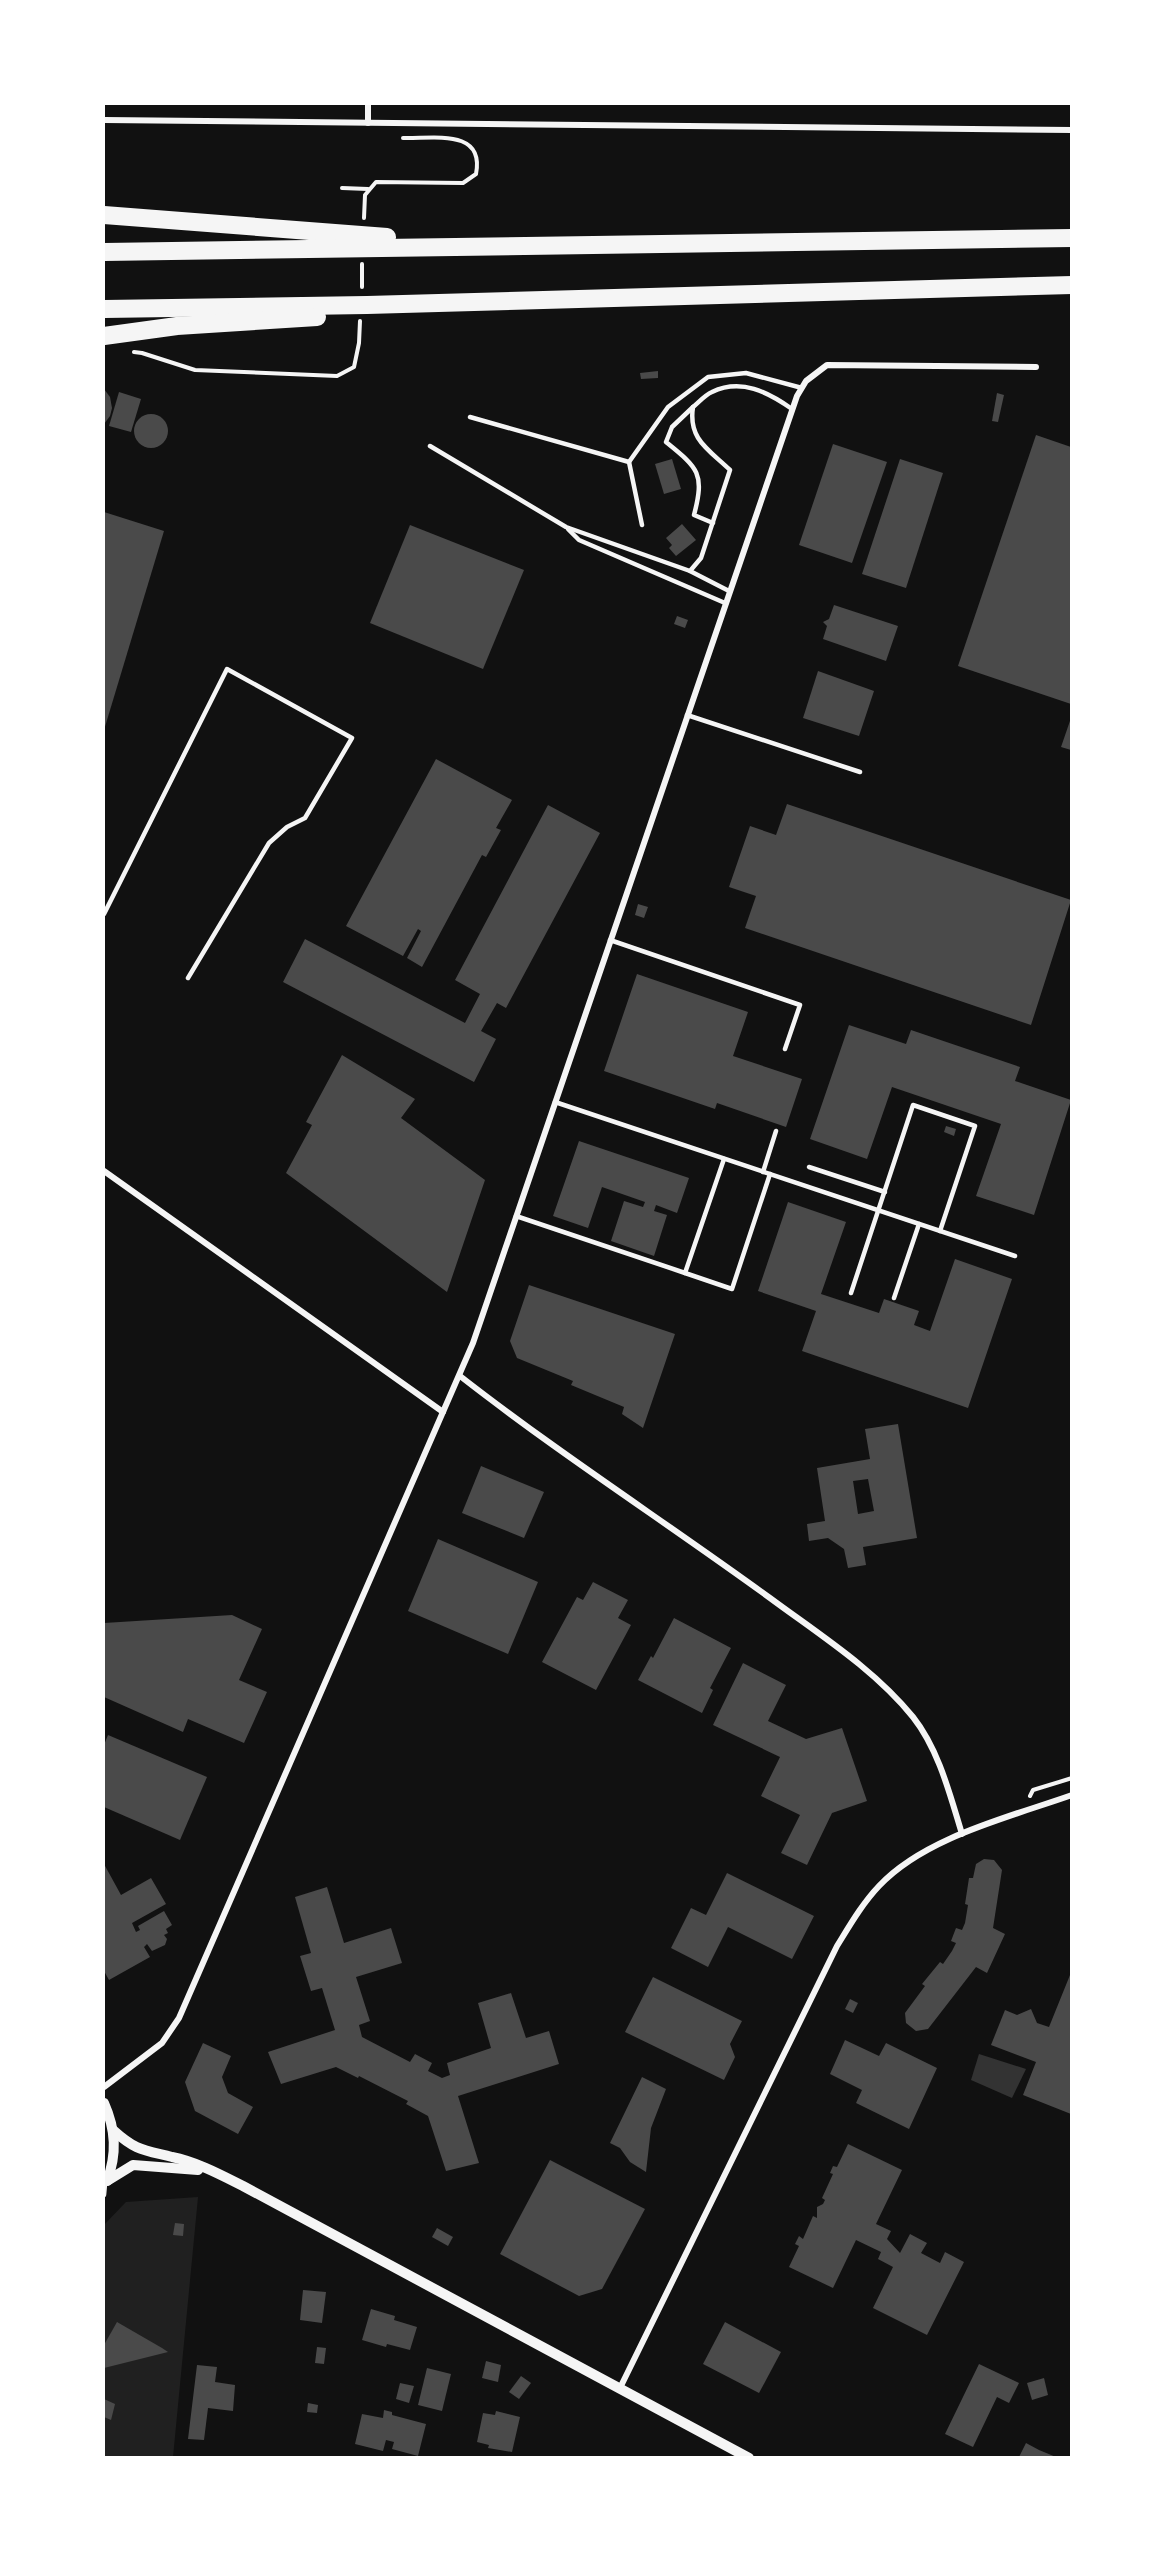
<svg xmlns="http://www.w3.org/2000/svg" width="1175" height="2561" viewBox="0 0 1175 2561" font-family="'Titillium Web',sans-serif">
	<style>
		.green { fill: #202020 }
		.water { fill: #333 }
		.building { fill: #4a4a4a; fill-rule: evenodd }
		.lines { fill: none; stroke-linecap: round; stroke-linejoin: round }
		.path { stroke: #f5f5f5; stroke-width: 4 }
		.service { stroke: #f5f5f5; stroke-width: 4.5 }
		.minor { stroke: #f5f5f5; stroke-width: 6 }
		.tertiary { stroke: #f5f5f5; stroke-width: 10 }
		.motorway { stroke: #f5f5f5; stroke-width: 18 }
	</style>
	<rect width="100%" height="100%" fill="#111"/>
	<polygon class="green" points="198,2197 173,2457 104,2458 104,2225 126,2202"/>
	<polygon class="water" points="979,2054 1026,2069 1012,2098 971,2080"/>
	<g class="building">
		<polygon points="658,371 658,378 641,379 640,373"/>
		<polygon points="104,389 110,397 112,408 110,416 104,424"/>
		<polygon points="119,392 141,399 131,432 109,426"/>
		<polygon points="997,393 1004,395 998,422 992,421"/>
		<circle cx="151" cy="431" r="17"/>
		<polygon points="1036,435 1071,447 1071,704 958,666"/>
		<polygon points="833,444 887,462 852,563 799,545"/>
		<polygon points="672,459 681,489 664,494 655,464"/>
		<polygon points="900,459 943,473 906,588 862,574"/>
		<polygon points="104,512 164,531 104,730"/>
		<polygon points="682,524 696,540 676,556 669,548 672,545 666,538"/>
		<polygon points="410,525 524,570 483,669 370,623"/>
		<polygon points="834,605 898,626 886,661 823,639 827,626 823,622 829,619"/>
		<polygon points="677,616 688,620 685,628 674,624"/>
		<polygon points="818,671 874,691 859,736 803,718"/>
		<polygon points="1071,718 1071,750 1061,747"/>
		<polygon points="436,759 512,800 496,828 501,830 486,857 482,855 422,967 407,958 421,931 418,929 403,956 346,926"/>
		<polygon points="787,804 1071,900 1031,1025 745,928 756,896 729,887 750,826 776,835"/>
		<polygon points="548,805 600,833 506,1008 497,1003 481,1031 496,1039 474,1082 283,982 305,939 465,1023 480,994 455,980"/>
		<polygon points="638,904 648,907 644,918 635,915"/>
		<polygon points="637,974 748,1012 733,1056 802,1079 786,1127 717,1103 715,1109 604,1071"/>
		<polygon points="849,1025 906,1044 911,1030 1020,1067 1015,1081 1071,1100 1034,1215 976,1196 1001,1124 892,1087 867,1159 810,1139"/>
		<polygon points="342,1055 415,1099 401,1118 485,1180 447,1292 286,1173 312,1125 306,1122"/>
		<polygon points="946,1126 956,1129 954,1136 944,1132"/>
		<polygon points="579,1141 689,1178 677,1213 656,1205 654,1211 667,1215 654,1256 611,1241 624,1201 643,1207 645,1202 602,1187 588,1228 553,1216"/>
		<polygon points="788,1202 846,1222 821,1294 879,1313 884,1299 919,1311 914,1325 930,1331 955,1259 1012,1279 968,1408 802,1351 816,1311 758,1291"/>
		<polygon points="529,1285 675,1334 643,1428 622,1414 624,1407 571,1385 573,1381 517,1358 510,1341"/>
		<path d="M 898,1424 L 917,1538 L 863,1547 L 866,1565 L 848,1568 L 844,1549 L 828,1538 L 809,1541 L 807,1524 L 825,1521 L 817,1468 L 870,1459 L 865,1429 ZM 868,1479 L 874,1511 L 858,1514 L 853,1481 Z"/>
		<polygon points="481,1466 544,1492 524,1538 462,1513"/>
		<polygon points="438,1539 538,1582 508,1654 408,1611"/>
		<polygon points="593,1582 628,1600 618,1618 631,1625 596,1690 542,1662 577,1597 583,1600"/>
		<polygon points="232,1615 262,1629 239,1680 267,1692 244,1743 188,1719 183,1732 104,1697 104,1623"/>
		<polygon points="674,1618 731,1648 710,1688 713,1690 702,1713 638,1680 651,1656 653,1658"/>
		<polygon points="743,1663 786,1685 768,1721 806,1739 842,1728 867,1801 832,1813 807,1865 781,1853 800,1815 761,1796 780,1757 713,1725"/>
		<polygon points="108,1735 207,1777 180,1840 104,1807 104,1745"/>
		<polygon points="984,1859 994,1860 1002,1870 993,1928 1005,1934 987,1973 976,1967 928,2029 916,2031 906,2023 905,2013 925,1986 922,1984 940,1962 943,1964 952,1951 956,1943 951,1941 956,1928 962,1930 965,1923 968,1905 965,1904 969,1878 973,1878 976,1864"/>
		<polygon points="104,1864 121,1895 151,1878 166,1904 132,1923 136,1932 140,1930 138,1926 164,1911 172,1925 166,1929 168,1933 164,1935 167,1939 165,1945 152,1951 147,1944 144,1947 150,1957 109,1980 104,1971"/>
		<polygon points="727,1873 814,1916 792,1959 728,1927 708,1967 671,1948 691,1908 706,1915"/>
		<polygon points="327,1887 344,1943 391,1928 402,1963 356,1977 370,2021 359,2025 362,2037 410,2062 415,2054 432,2063 428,2071 442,2078 450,2075 447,2063 491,2048 478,2003 511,1993 526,2038 549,2031 559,2064 458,2096 479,2163 446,2171 428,2116 406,2104 408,2101 359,2076 358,2078 336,2067 281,2084 268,2052 335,2030 322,1988 311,1991 300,1956 311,1953 295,1897"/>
		<polygon points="1070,1975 1071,1976 1071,2114 1023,2095 1036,2062 991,2045 1005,2010 1017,2015 1031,2009 1037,2023 1049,2027"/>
		<polygon points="653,1977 742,2021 730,2044 735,2057 724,2080 625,2032"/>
		<polygon points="850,1999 858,2003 853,2013 845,2009"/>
		<polygon points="845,2040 879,2056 886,2043 937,2068 909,2129 856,2103 862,2090 830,2074"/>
		<polygon points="203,2043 231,2056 222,2077 228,2093 253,2107 238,2134 195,2111 185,2082"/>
		<polygon points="642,2077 666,2089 651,2128 646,2172 630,2162 620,2148 610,2143"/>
		<polygon points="848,2144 902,2170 876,2224 891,2231 887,2239 900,2253 910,2234 927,2243 921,2253 940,2263 945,2252 964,2262 927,2335 873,2308 893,2267 878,2259 881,2252 856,2240 833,2288 789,2267 799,2246 795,2244 799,2236 803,2239 813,2216 817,2218 817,2207 823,2204 825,2200 822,2198 833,2174 830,2173 833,2166 837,2167"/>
		<polygon points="550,2160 645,2209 602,2289 579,2296 500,2254"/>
		<polygon points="175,2223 184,2224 183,2236 173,2235"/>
		<polygon points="437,2228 453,2237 448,2246 432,2237"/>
		<polygon points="303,2290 326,2292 322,2323 300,2320"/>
		<polygon points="371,2309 395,2316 394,2320 417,2327 410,2350 387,2344 386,2347 362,2340"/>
		<polygon points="117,2322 162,2348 168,2352 104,2368 104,2345"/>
		<polygon points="725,2322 781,2352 759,2393 703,2364"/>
		<polygon points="317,2347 326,2348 324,2364 315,2363"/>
		<polygon points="486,2361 501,2365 498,2382 482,2378"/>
		<polygon points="979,2364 1019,2383 1009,2403 997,2397 973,2447 945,2434"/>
		<polygon points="197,2365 217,2367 215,2382 235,2385 233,2411 208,2408 204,2440 188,2439"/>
		<polygon points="427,2368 451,2374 442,2411 418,2405"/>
		<polygon points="521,2376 531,2383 519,2399 509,2392"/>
		<polygon points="1044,2378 1048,2395 1032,2400 1027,2383"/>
		<polygon points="400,2383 414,2386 409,2403 396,2399"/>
		<polygon points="104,2399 115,2404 111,2420 104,2417"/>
		<polygon points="308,2403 318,2405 317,2413 307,2412"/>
		<polygon points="384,2410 392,2412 392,2415 426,2424 418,2456 392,2449 394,2442 386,2440 383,2451 355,2444 362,2414 383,2418"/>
		<polygon points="496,2411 520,2417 512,2452 488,2448 489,2445 477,2442 483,2413 495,2415"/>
		<polygon points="1026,2443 1039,2450 1056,2457 1019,2457"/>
	</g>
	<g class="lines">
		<g class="path">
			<polyline points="342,188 368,189"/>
			<path d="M 364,218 L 365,195 L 376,182 L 463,183 L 476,174 C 485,128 433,139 403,138"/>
			<polyline points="362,287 362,264"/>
			<polyline points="134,352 142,353 195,370 337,376 354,367 359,343 360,321"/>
			<polyline points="1030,1796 1033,1790 1072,1778"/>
		</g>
		<g class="service">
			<path d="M 693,407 L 672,427 L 666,442 C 698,468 705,473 694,515 L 713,523"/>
			<polyline points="470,417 629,462 668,407 708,377 746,373 802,388"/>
			<path d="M 430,446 L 566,527 L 690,571 L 701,558 L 730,470 C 708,449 688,439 693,407 C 699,402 705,395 712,392 C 741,378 768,392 792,409"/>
			<polyline points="629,462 642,525"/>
			<polyline points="568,529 579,540 725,603"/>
			<polyline points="690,571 729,591"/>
			<polyline points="687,715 860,772"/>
			<polyline points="104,914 227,669 352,738 305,818 287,827 269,843 188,978"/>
			<polyline points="610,940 800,1005 785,1049"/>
			<polyline points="555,1102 1015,1256"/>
			<polyline points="809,1167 885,1192"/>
			<polyline points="763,1172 776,1131"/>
			<polyline points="516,1216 685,1273 724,1159"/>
			<polyline points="685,1273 732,1289 770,1174"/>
			<polyline points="851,1293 913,1105 975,1126 940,1231"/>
			<polyline points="894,1298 919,1224"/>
			<polyline points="104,2195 105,2184"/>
		</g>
		<g class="minor">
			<polyline points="104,120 1072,130"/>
			<polyline points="368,123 368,104"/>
			<polyline points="104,1171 443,1412"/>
			<path d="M 460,1376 C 560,1454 667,1523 770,1598 C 820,1635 874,1669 913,1717 C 939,1750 950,1795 962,1834"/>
			<polyline points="104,2087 162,2043 179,2018 473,1343 797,396 806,381 827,365 1036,367"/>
			<path d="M 620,2388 L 837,1946 C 850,1925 862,1904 879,1886 C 925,1837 1010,1817 1072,1795"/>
		</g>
		<g class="tertiary">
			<path d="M 104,2103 C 116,2130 117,2154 107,2181"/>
			<path d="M 113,2130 C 136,2151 144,2150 172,2157 C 197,2162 221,2175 243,2186 L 749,2458"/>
			<polyline points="107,2181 133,2165 198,2170"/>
		</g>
		<g class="motorway">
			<polyline points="104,215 387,237"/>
			<polyline points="104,252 1072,238"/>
			<polyline points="104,309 367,305 1072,285"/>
			<polyline points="104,336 177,326 317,317"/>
		</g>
	</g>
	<rect width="1175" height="2561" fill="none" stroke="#ffffff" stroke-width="210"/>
</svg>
